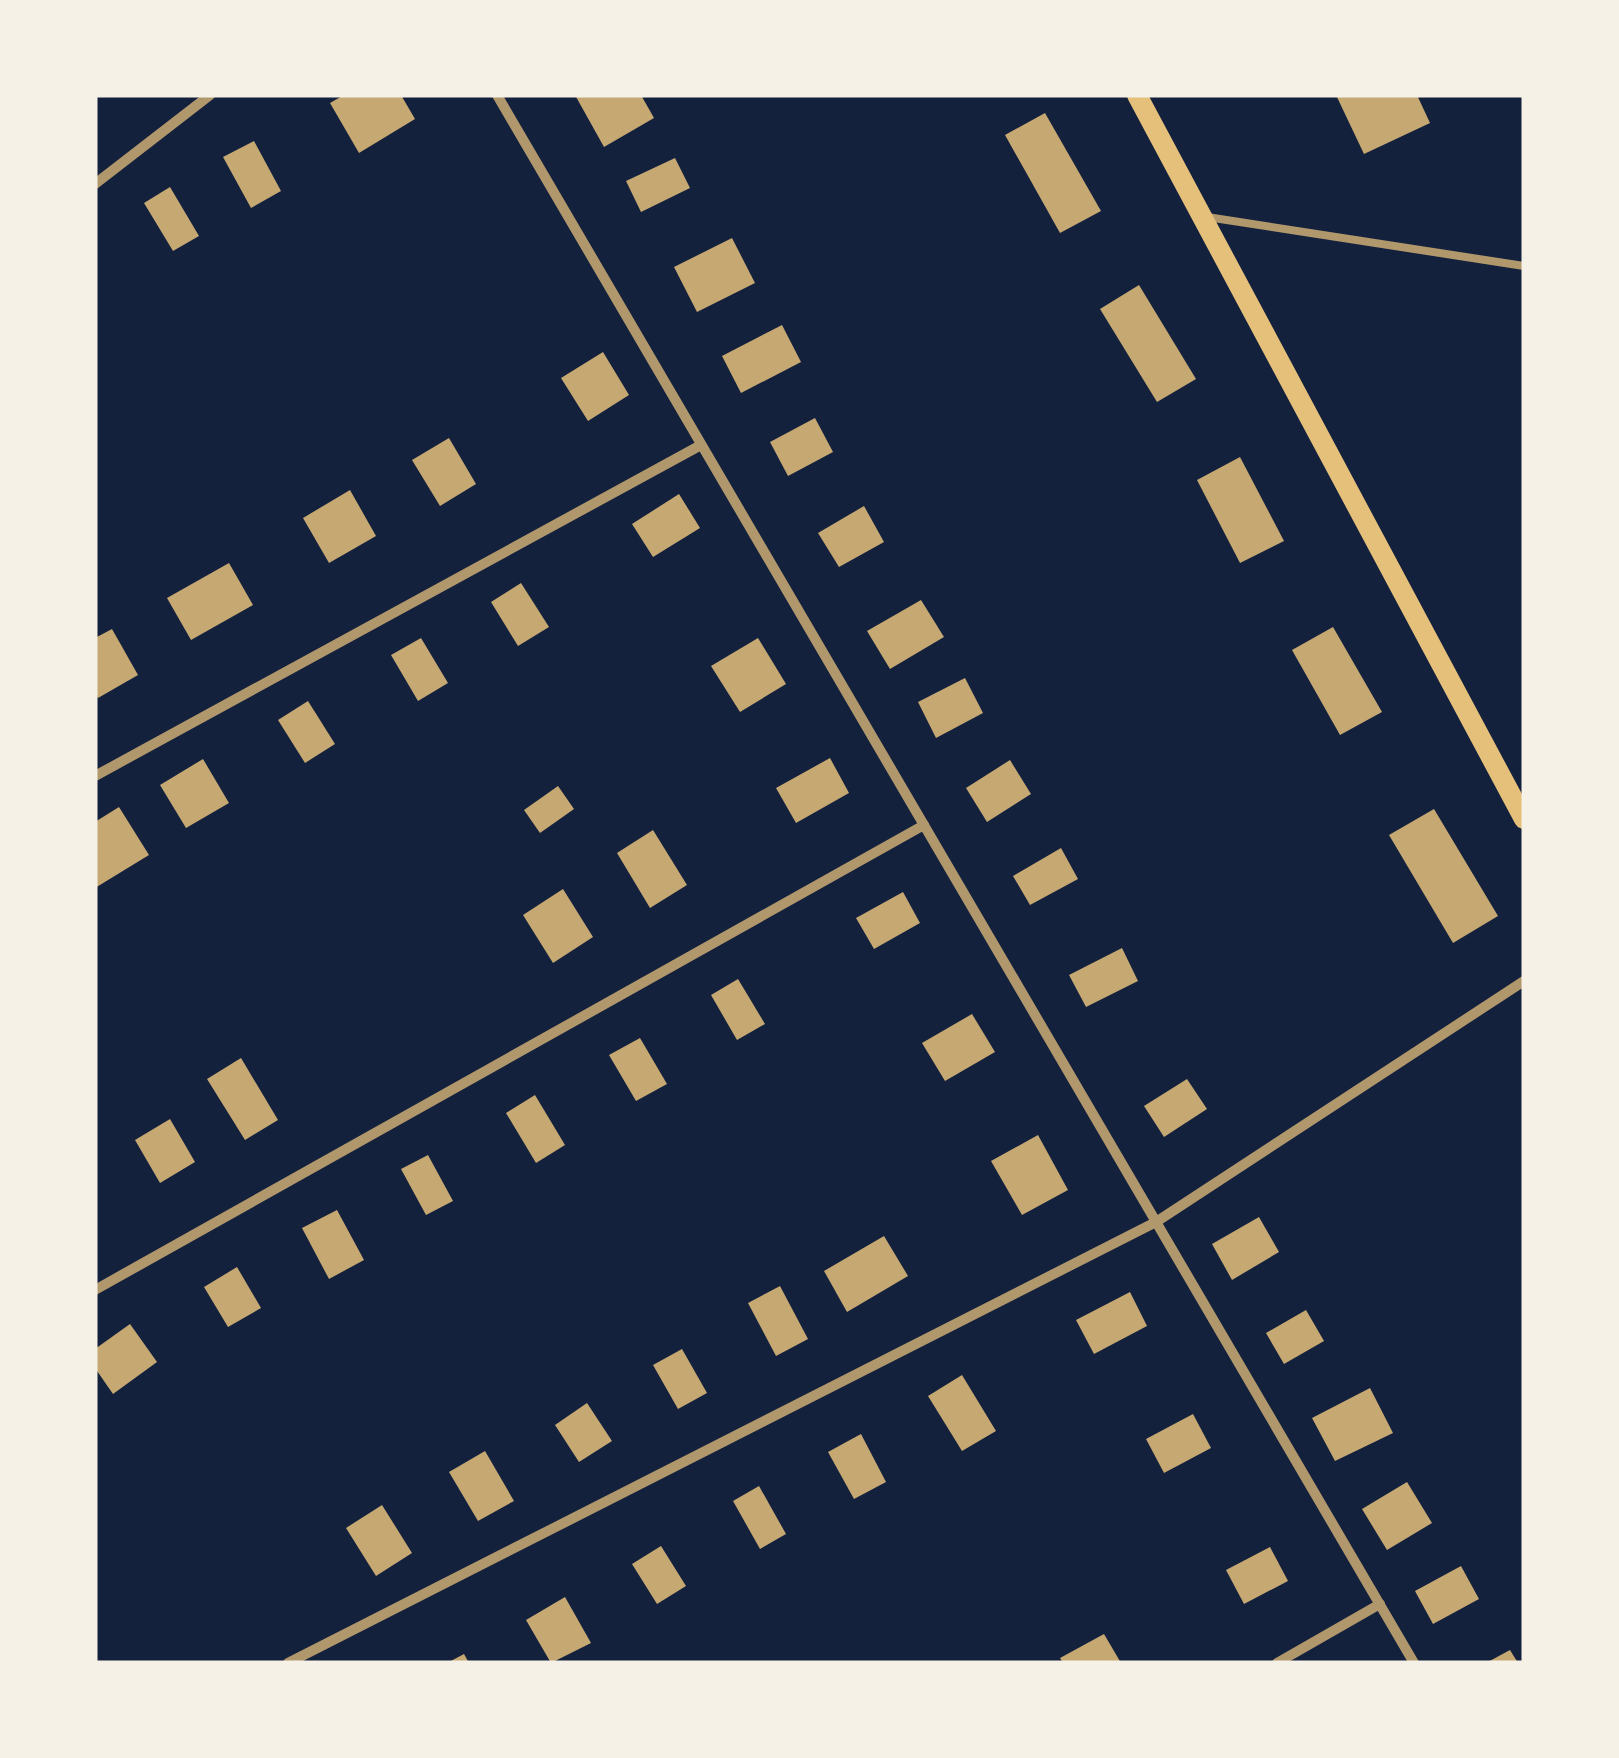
<svg xmlns="http://www.w3.org/2000/svg" width="1619" height="1758" viewBox="0 0 1619 1758" font-family="Roboto,sans-serif">
	<style>
		.building { fill: #c6a872 }
		.lines { fill: none; stroke-linecap: round; stroke-linejoin: round }
		.service { stroke: #b1986c; stroke-width: 8 }
		.minor { stroke: #b1986c; stroke-width: 10 }
		.secondary { stroke: #e5c07b; stroke-width: 20 }
	</style>
	<rect width="100%" height="100%" fill="#14213d"/>
	<g class="building">
		<polygon points="344,95 401,95 415,119 359,153 330,103"/>
		<polygon points="575,95 641,95 654,118 604,147"/>
		<polygon points="1336,95 1417,95 1430,123 1364,154"/>
		<polygon points="1045,113 1101,211 1060,233 1005,135"/>
		<polygon points="254,141 281,191 251,208 223,157"/>
		<polygon points="675,158 690,188 641,212 626,181"/>
		<polygon points="170,187 199,236 173,251 144,203"/>
		<polygon points="732,238 755,283 697,312 674,267"/>
		<polygon points="1139,285 1196,379 1157,402 1100,309"/>
		<polygon points="782,325 801,362 741,393 722,356"/>
		<polygon points="603,352 629,395 588,421 561,378"/>
		<polygon points="815,418 833,452 788,476 770,442"/>
		<polygon points="449,438 476,484 440,506 412,460"/>
		<polygon points="1240,457 1284,541 1240,563 1197,480"/>
		<polygon points="350,490 376,536 329,563 303,518"/>
		<polygon points="679,494 700,528 653,557 632,524"/>
		<polygon points="864,506 884,542 839,567 818,533"/>
		<polygon points="229,563 253,605 191,640 167,598"/>
		<polygon points="521,583 549,627 518,646 491,602"/>
		<polygon points="921,600 944,637 890,669 867,631"/>
		<polygon points="1333,627 1382,712 1340,735 1292,650"/>
		<polygon points="112,629 138,675 98,698 95,693 95,638"/>
		<polygon points="421,638 448,683 418,701 391,655"/>
		<polygon points="758,638 786,684 740,712 711,666"/>
		<polygon points="965,678 983,713 936,738 918,702"/>
		<polygon points="308,701 335,744 305,763 278,720"/>
		<polygon points="830,758 849,793 796,823 776,788"/>
		<polygon points="203,759 229,803 186,828 160,785"/>
		<polygon points="1010,760 1031,794 987,822 966,788"/>
		<polygon points="558,786 574,809 540,833 524,810"/>
		<polygon points="119,807 149,855 95,888 95,822"/>
		<polygon points="1434,809 1498,916 1453,943 1389,835"/>
		<polygon points="653,830 687,885 650,908 617,853"/>
		<polygon points="1061,848 1078,879 1030,905 1013,876"/>
		<polygon points="563,889 593,937 553,963 523,915"/>
		<polygon points="903,892 920,923 874,949 856,918"/>
		<polygon points="1122,948 1138,981 1086,1007 1069,975"/>
		<polygon points="738,979 765,1024 737,1040 711,995"/>
		<polygon points="972,1014 995,1052 945,1081 922,1043"/>
		<polygon points="640,1038 667,1084 636,1101 609,1055"/>
		<polygon points="241,1058 278,1120 245,1140 207,1079"/>
		<polygon points="1187,1079 1207,1109 1164,1137 1144,1106"/>
		<polygon points="535,1095 565,1145 536,1163 506,1113"/>
		<polygon points="170,1119 195,1162 160,1183 135,1140"/>
		<polygon points="1038,1135 1068,1190 1022,1215 991,1161"/>
		<polygon points="428,1155 453,1201 426,1215 401,1169"/>
		<polygon points="337,1210 364,1260 329,1279 302,1228"/>
		<polygon points="1259,1217 1279,1252 1232,1280 1212,1244"/>
		<polygon points="884,1236 908,1276 847,1312 824,1271"/>
		<polygon points="237,1267 261,1308 228,1327 204,1287"/>
		<polygon points="780,1286 808,1339 776,1356 748,1303"/>
		<polygon points="1130,1292 1147,1326 1094,1354 1076,1320"/>
		<polygon points="1306,1310 1324,1341 1284,1364 1266,1333"/>
		<polygon points="130,1324 157,1362 113,1394 95,1368 95,1349"/>
		<polygon points="682,1349 707,1393 678,1409 653,1365"/>
		<polygon points="962,1375 996,1431 962,1451 928,1396"/>
		<polygon points="1370,1388 1393,1433 1335,1461 1312,1418"/>
		<polygon points="587,1403 612,1441 579,1462 555,1425"/>
		<polygon points="1193,1414 1211,1448 1164,1473 1146,1439"/>
		<polygon points="861,1434 886,1482 854,1499 828,1452"/>
		<polygon points="485,1451 514,1501 478,1521 449,1472"/>
		<polygon points="1407,1482 1432,1523 1387,1550 1362,1509"/>
		<polygon points="759,1486 786,1534 760,1549 733,1501"/>
		<polygon points="382,1505 412,1553 376,1576 346,1528"/>
		<polygon points="661,1546 686,1586 657,1604 632,1564"/>
		<polygon points="1270,1547 1288,1581 1244,1604 1226,1570"/>
		<polygon points="1461,1566 1479,1599 1433,1624 1415,1591"/>
		<polygon points="565,1597 591,1643 551,1663 526,1620"/>
		<polygon points="1104,1634 1121,1663 1063,1663 1060,1658"/>
		<polygon points="1510,1650 1518,1663 1486,1663"/>
		<polygon points="464,1654 469,1663 447,1663"/>
	</g>
	<g class="lines">
		<polyline class="service" points="1207,217 1524,266"/>
		<g class="minor">
			<polyline points="497,95 1414,1663"/>
			<polyline points="95,184 210,95"/>
			<polyline points="95,776 701,445"/>
			<polyline points="95,1290 924,825"/>
			<polyline points="288,1663 1156,1222 1524,981"/>
			<polyline points="1277,1663 1380,1604"/>
		</g>
		<polyline class="secondary" points="1137,95 1524,819"/>
	</g>
	<rect width="1619" height="1758" fill="none" stroke="#f6f1e7" stroke-width="195"/>
</svg>
